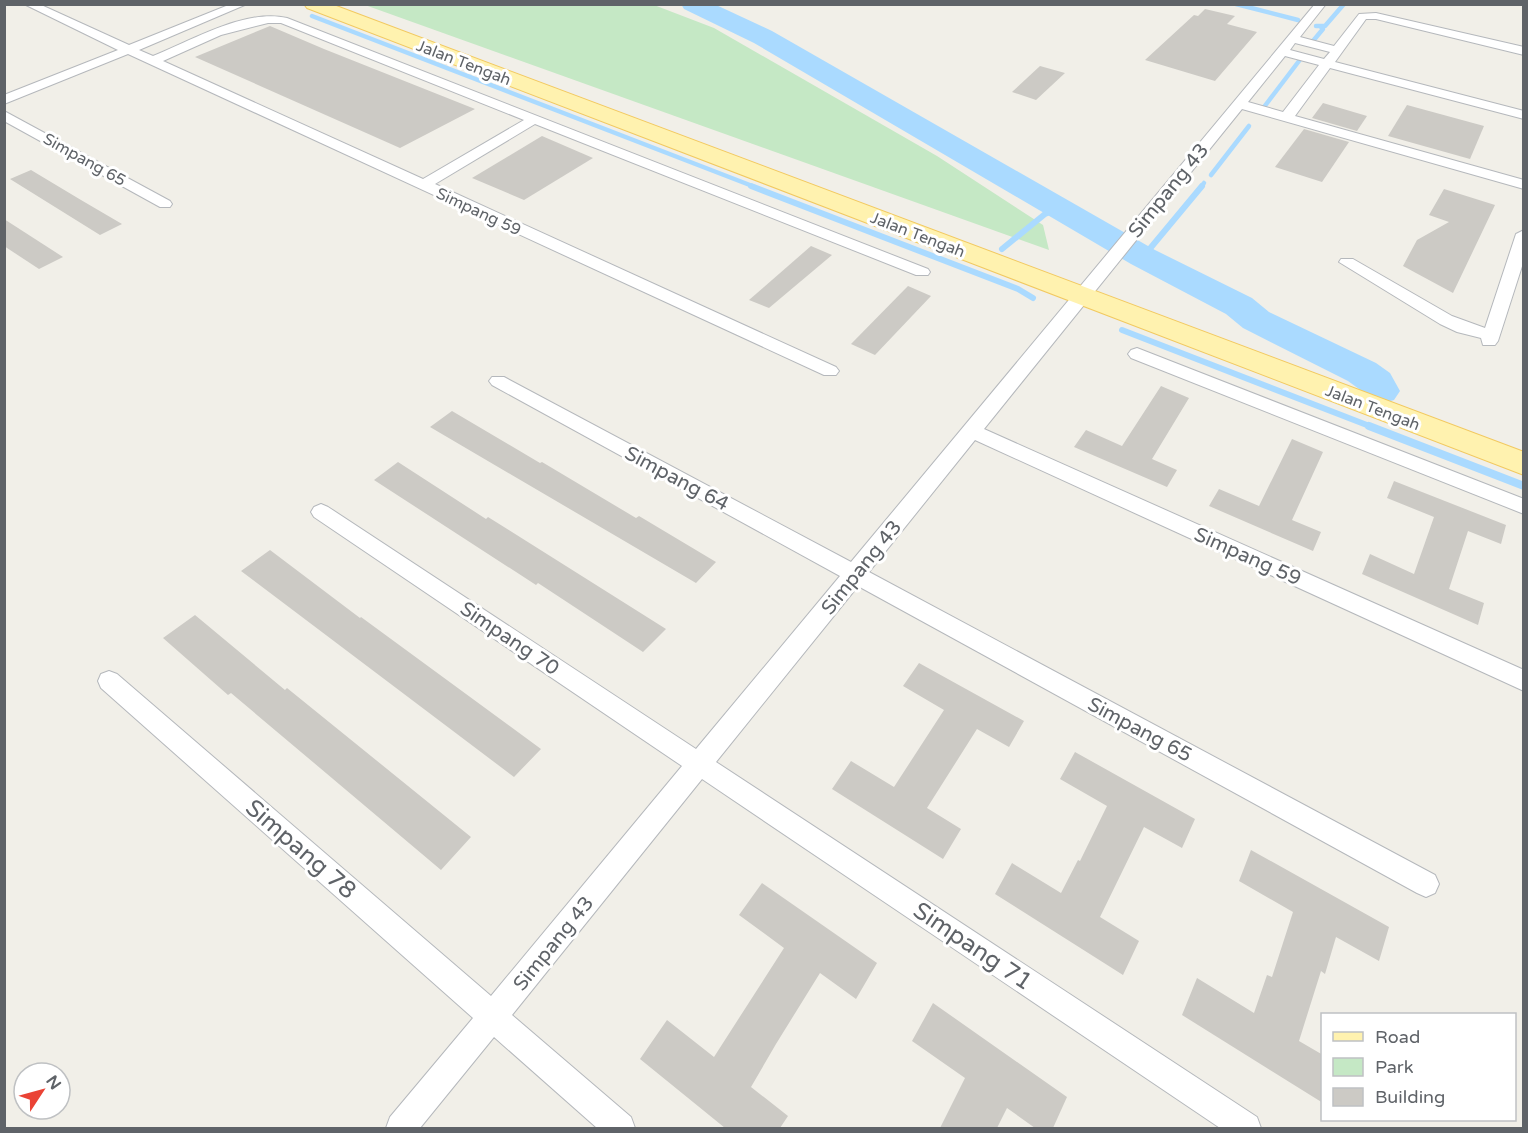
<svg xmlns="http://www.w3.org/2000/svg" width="1528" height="1133" viewBox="0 0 1528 1133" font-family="'Varela Round',sans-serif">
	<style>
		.green { fill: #c5e8c5 }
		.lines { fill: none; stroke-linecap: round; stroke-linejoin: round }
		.stream-far2 { stroke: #aadaff; stroke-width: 4.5 }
		.stream-far1 { stroke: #aadaff; stroke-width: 6 }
		.stream { stroke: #aadaff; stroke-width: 8 }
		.river { fill: #aadaff; fill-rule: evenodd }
		.building { fill: #cccac5 }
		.street-casing { stroke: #b5b8bc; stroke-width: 2 }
		.primary-casing { stroke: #f2c960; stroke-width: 2 }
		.street { fill: #fff; fill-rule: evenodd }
		.primary { fill: #fff2af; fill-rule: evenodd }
		.labels { text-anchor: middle; stroke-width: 6; stroke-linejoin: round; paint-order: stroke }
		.far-street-label { font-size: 16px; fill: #5f6368; stroke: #fff }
		.street-label { font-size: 20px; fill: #5f6368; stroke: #fff }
		.near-street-label { font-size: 24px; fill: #5f6368; stroke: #fff }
	</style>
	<rect width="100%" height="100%" fill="#f1efe8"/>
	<polygon class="green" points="365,5 654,5 714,28 937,156 1043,225 1049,250"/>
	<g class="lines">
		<g class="stream-far2">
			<polyline points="1236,4 1298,20"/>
			<polyline points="312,16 755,187"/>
			<polyline points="1316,26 1325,26 1344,4"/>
			<polyline points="1313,41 1323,29 1321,27"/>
			<polyline points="1264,107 1299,61"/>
			<polyline points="1211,175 1249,126"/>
			<polyline points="1201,187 1204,183"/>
		</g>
		<g class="stream-far1">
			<polyline points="751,186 1018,289 1033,298"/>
			<polyline points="1002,249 1045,214 1058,208"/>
			<polyline points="1143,257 1202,186"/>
			<polyline points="1122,330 1372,427"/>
		</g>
		<polyline class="stream" points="1369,426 1524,486"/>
		<polygon class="river" points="681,4 714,4 772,31 1155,250 1252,298 1269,312 1376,363 1390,373 1400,391 1394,400 1380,404 1366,400 1359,389 1348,381 1243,328 1226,314 1131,264 754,43 684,9"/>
	</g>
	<g class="building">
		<polygon points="1205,9 1235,16 1227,24 1257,32 1215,81 1145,60 1194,15 1198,16"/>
		<polygon points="270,26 324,49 475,109 400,148 195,57"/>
		<polygon points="1040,66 1065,73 1036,100 1012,92"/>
		<polygon points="1323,103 1367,116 1357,131 1312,118"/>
		<polygon points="1407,105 1484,126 1470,159 1388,136"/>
		<polygon points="1304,129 1349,142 1322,182 1275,167"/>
		<polygon points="542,136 593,158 524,200 472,178"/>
		<polygon points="31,170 81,200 122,224 100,235 10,179"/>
		<polygon points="1444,189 1495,205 1453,293 1403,266 1417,240 1449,222 1429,215"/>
		<polygon points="4,219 63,257 39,269 4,246"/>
		<polygon points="811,246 832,255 769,308 749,300"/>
		<polygon points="908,286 931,296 875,355 851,344"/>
		<polygon points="1161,386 1189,398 1152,459 1177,470 1167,487 1074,447 1086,430 1122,446"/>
		<polygon points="452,411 540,463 542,462 636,518 639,516 716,562 696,583 430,427"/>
		<polygon points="1292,439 1323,452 1292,520 1321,532 1313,551 1209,506 1219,489 1259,506"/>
		<polygon points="398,462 486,519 488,517 666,629 643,652 538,583 536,585 374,480"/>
		<polygon points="1394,481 1506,525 1501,544 1468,531 1449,589 1484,603 1478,625 1362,574 1370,554 1414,574 1434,517 1387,498"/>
		<polygon points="270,550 360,618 361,617 541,749 514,777 241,571"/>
		<polygon points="195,615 285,690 287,688 471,837 441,870 231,693 228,695 163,638"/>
		<polygon points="919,663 1024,721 1009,747 977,729 927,808 961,829 943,859 832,789 851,761 894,787 944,710 903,686"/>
		<polygon points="1075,752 1195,819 1182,848 1144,827 1100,917 1139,941 1123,975 995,894 1012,863 1061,893 1078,860 1080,861 1107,806 1060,779"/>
		<polygon points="1251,850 1389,927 1379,961 1336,937 1325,974 1321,971 1299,1041 1323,1055 1323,1103 1182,1015 1197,978 1254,1013 1267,975 1272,977 1293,912 1239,881"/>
		<polygon points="762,883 877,963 856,999 820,973 776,1044 751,1087 788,1116 780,1128 725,1128 640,1059 667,1020 714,1057 784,948 739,915"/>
		<polygon points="933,1003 1067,1097 1053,1128 1035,1128 1007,1108 997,1128 940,1128 965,1078 912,1041"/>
	</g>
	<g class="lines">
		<g class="street-casing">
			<g id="street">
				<path d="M 24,4 L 39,4 L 129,45 L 231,4 L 247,4 L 139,50 L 153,56 C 191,41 246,8 287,18 L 928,269 L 930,272 L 928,275 L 916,275 L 535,124 L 435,184 L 836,367 L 839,371 L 836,375 L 824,375 L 128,54 L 4,104 L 4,95 L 118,50 ZM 268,23 L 281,23 L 524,120 L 423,179 L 163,61 L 221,35 Z"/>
				<path d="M 1315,4 L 1326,4 L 1300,37 L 1334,46 L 1359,14 L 1376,13 L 1524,47 L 1524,55 L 1376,19 L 1366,19 L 1335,62 L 1524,111 L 1524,119 L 1330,68 L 1295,116 L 1524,180 L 1524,189 L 1242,109 L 984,429 L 1524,670 L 1524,691 L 975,440 L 869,572 L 1435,875 L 1439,884 L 1435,893 L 1426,897 L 1417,893 L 858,586 L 716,762 L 1257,1117 L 1261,1128 L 1220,1128 L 702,779 L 512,1015 L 631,1117 L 635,1128 L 597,1128 L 494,1037 L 420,1128 L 386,1128 L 390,1117 L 473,1018 L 101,688 L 98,681 L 101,674 L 109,671 L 117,674 L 491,996 L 682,766 L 314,517 L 311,512 L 314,507 L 321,504 L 328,507 L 696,749 L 840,576 L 492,385 L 489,381 L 492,377 L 504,377 L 851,562 ZM 1295,43 L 1330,52 L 1324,59 L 1290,50 ZM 1285,56 L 1319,65 L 1283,112 L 1248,102 Z"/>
				<polygon points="4,111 170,201 172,204 170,207 160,207 4,121"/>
				<polygon points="1524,230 1524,260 1498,341 1495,345 1483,345 1481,338 1457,332 1440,324 1339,262 1341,259 1353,259 1452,316 1485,328 1516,234"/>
				<polygon points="1137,348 1524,499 1524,514 1131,358 1128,354 1131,350"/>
			</g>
		</g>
		<g class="primary-casing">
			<polygon id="primary" points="304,4 331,4 1524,452 1524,475 307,8"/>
		</g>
		<use href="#street" class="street"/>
		<use href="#primary" class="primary"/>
	</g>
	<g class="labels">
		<g class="far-street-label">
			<text transform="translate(464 62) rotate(21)" y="6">Jalan Tengah</text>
			<text transform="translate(85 159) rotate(29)" y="6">Simpang 65</text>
			<text transform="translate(479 211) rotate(25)" y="6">Simpang 59</text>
			<text transform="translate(918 234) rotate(21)" y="6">Jalan Tengah</text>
			<text transform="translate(1373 407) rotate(21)" y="6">Jalan Tengah</text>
		</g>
		<g class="street-label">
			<text transform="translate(1168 190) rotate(-51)" y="7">Simpang 43</text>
			<text transform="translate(677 478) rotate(28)" y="7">Simpang 64</text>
			<text transform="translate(1248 556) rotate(24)" y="7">Simpang 59</text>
			<text transform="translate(861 567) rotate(-51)" y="7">Simpang 43</text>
			<text transform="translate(510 638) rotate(34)" y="7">Simpang 70</text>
			<text transform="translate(1140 729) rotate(28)" y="7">Simpang 65</text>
			<text transform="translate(553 943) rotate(-51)" y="7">Simpang 43</text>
		</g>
		<g class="near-street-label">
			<text transform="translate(301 849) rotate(41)" y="8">Simpang 78</text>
			<text transform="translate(973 946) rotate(34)" y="8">Simpang 71</text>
		</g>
	</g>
	<rect width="1528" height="1133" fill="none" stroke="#5f6368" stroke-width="12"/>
	<rect x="1321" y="1013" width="195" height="108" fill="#ffffff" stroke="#bfc1c3" stroke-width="1.5"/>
	<rect x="1333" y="1032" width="30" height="9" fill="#fff2af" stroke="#bfc1c3" stroke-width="1.5"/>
	<text x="1375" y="1043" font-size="18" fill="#5f6368">Road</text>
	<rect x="1333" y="1058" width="30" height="18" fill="#c5e8c5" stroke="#bfc1c3" stroke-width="1.5"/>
	<text x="1375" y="1073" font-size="18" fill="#5f6368">Park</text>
	<rect x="1333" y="1088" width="30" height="18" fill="#cccac5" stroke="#bfc1c3" stroke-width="1.5"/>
	<text x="1375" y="1103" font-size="18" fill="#5f6368">Building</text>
	<g transform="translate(42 1091) rotate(54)"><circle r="28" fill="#ffffff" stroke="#bfc1c3" stroke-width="1.5"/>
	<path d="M0-4.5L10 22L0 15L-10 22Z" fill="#ea4335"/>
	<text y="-9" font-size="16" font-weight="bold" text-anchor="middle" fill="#5f6368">N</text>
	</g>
</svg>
